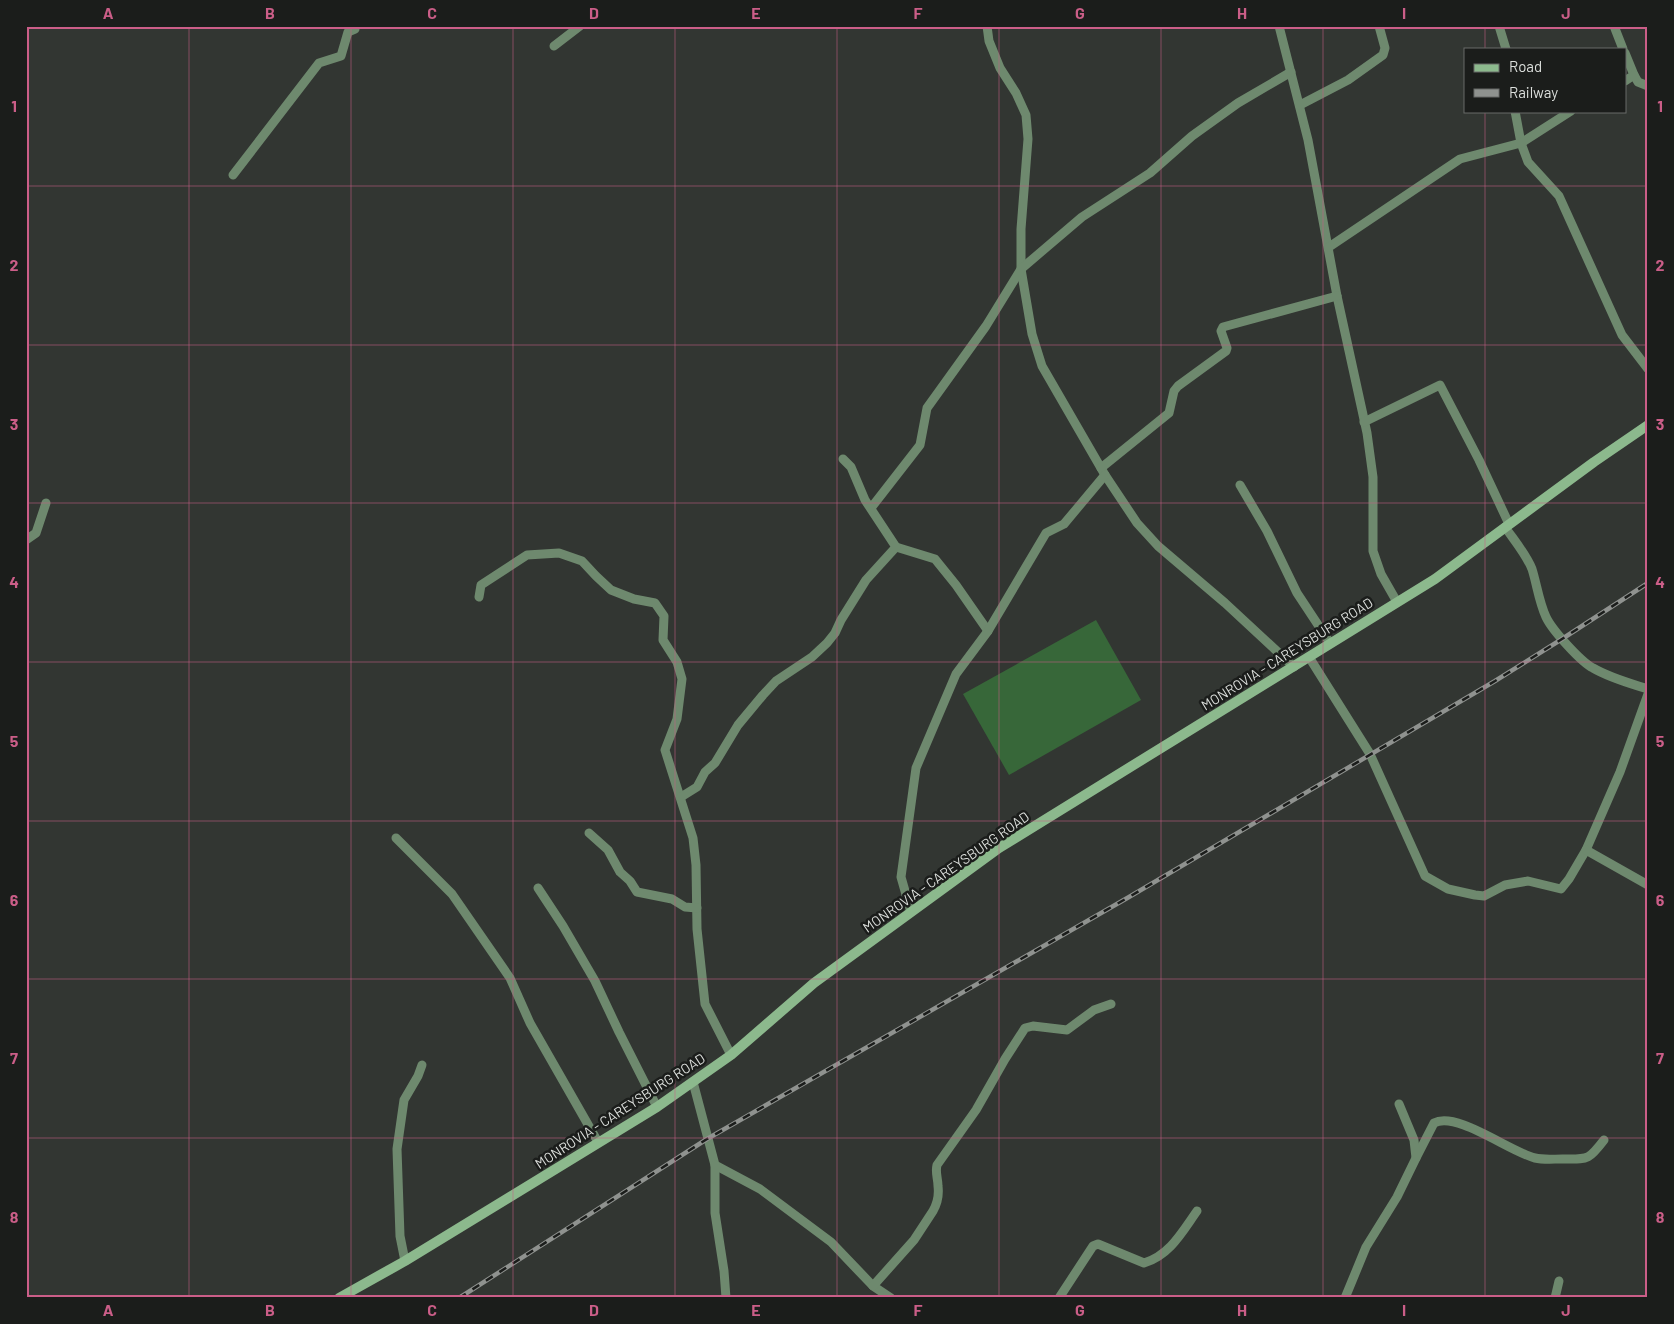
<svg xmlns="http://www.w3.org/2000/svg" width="1674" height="1324" viewBox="0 0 1674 1324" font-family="Barlow,sans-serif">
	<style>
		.pitch { fill: #376739 }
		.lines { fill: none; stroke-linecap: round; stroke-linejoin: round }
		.minor { stroke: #6e896e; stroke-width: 9 }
		.secondary { stroke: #8cb98d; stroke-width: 10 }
		.rail-casing { stroke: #8f928f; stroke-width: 4.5 }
		.rail { stroke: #1b1d1b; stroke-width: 2.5; stroke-dasharray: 8; stroke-linecap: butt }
		.grid { fill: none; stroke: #cb5e88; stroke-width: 1; stroke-opacity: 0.55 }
		.labels { text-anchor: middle; stroke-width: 5; stroke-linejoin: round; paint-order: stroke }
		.street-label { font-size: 14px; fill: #dcdfdc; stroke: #1b1d1b }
		.neatline { fill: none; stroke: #cb5e88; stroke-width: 2 }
		.grid-label { font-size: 16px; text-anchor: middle; font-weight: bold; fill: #cb5e88 }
	</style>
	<rect width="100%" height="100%" fill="#323632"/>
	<polygon class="pitch" points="1096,620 1141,700 1009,775 963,694"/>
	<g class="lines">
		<g class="minor">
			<polyline points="987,26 989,41 1000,68 1016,93 1026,115 1028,139 1021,229 1021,269 1032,334 1042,366 1105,475 1137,523 1158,546 1225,603 1294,667"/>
			<polyline points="1279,26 1308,140 1337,296 1367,433 1373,477 1373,551 1381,574 1397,602"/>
			<polyline points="1499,26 1506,49"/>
			<polyline points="1614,26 1623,49"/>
			<polyline points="554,46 580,26"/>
			<polyline points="1625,53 1634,75 1625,81"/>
			<polyline points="1634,75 1638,82 1648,86"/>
			<polyline points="1300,105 1348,80 1383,55 1385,48 1379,26"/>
			<polyline points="1515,111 1521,143 1528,162 1559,196 1622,335 1648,369"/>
			<polyline points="233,175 319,63 341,56 348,32 355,29 353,26"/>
			<polyline points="1329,247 1460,159 1521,143 1571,111"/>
			<polyline points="1364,422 1440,385 1479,460 1509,524"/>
			<polyline points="1101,468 1169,413 1174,391 1178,386 1226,351 1227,348 1221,331 1223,327 1337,296"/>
			<polyline points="1240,485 1267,531 1297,593 1330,643"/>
			<polyline points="871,508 920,445 927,408 986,326 1021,269 1082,217 1150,173 1192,136 1238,103 1291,72"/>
			<path d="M 1505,527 C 1514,540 1526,554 1532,569 C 1537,585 1539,602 1546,617 C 1552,630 1581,662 1593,668 C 1610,678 1629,683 1648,689"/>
			<polyline points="26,540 36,533 46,503"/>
			<polyline points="896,547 935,559 956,585 988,631"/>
			<polyline points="479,597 481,585 527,555 559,553 582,561 596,576 611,590 634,599 655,603 664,616 663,640 677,662 682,679 677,719 665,750 693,838 696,865 697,929 705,1004 731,1055"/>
			<polyline points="1309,657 1370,754 1425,876 1448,889 1475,895 1484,896 1505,885 1528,881 1561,889 1569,879 1586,850 1620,772 1648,694"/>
			<polyline points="681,797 697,787 705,772 715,763 738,725 763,695 776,681 812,657 827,643 835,633 841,620 866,580 896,547 865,500 851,467 843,459"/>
			<polyline points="589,833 608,850 620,872 630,881 637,892 672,899 685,907 697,908"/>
			<polyline points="396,838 452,894 510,978 530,1023 598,1142"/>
			<polyline points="1586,850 1648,885"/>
			<polyline points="538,888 563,926 595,981 619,1032 657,1107"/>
			<polyline points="911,912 901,877 916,768 956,674 988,631 1046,533 1064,524 1105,475"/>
			<polyline points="693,1082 715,1165 760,1189 831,1242 873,1286 891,1298"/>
			<path d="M 1416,1158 L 1434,1123 C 1457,1111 1510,1152 1535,1158 C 1543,1160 1553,1159 1562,1159 C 1588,1159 1588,1161 1604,1140"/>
			<polyline points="715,1165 715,1213 724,1271 726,1298"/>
			<polyline points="405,1261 400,1236 397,1149 404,1100 418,1076 422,1065"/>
			<path d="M 873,1286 L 914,1240 L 933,1211 C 937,1204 939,1194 938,1186 C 938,1178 935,1173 937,1165 L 976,1110 L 1005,1059 L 1025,1028 L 1033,1026 L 1067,1030 L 1094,1010 L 1111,1004"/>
			<path d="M 1059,1298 L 1093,1246 L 1098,1244 L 1144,1263 C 1170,1255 1182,1232 1197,1211"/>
			<polyline points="1345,1298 1366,1247 1397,1197 1416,1158 1414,1140 1399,1104"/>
			<polyline points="1555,1298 1559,1281"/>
		</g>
		<polyline class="secondary" points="339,1298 405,1261 657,1107 731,1055 814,983 999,848 1435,579 1594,462 1648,425"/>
		<g class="rail-casing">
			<polyline id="rail" points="459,1298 707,1139 1129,897 1495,681 1562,639 1648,583"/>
		</g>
		<use href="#rail" class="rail"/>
	</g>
	<path class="grid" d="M 189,26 L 189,1298M 351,26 L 351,1298M 513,26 L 513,1298M 675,26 L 675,1298M 837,26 L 837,1298M 999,26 L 999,1298M 1161,26 L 1161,1298M 1323,26 L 1323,1298M 1485,26 L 1485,49M 1485,111 L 1485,1298M 26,186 L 1648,186M 26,345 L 1648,345M 26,503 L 1648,503M 26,662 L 1648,662M 26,821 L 1648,821M 26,979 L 1648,979M 26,1138 L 1648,1138"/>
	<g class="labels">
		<g class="street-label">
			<text transform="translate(1287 654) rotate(-32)" y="5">MONROVIA - CAREYSBURG ROAD</text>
			<text transform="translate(946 872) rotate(-35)" y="5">MONROVIA - CAREYSBURG ROAD</text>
			<text transform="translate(620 1111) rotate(-33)" y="5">MONROVIA - CAREYSBURG ROAD</text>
		</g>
	</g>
	<rect width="1674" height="1324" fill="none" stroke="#1b1d1b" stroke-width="55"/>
	<rect x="1464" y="48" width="162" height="65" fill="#1b1d1b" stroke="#686b68"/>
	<rect x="1474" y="64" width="25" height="8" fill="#8cb98d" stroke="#686b68"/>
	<text x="1509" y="72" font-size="15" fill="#dcdfdc">Road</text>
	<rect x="1474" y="89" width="25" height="8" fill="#8f928f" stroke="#686b68"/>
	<text x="1509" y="98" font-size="15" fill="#dcdfdc">Railway</text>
	<rect x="28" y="28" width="1618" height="1268" class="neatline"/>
	<g class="grid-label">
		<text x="108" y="19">A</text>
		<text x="270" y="19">B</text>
		<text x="432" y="19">C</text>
		<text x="594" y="19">D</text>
		<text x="756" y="19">E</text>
		<text x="918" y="19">F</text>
		<text x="1080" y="19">G</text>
		<text x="1242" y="19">H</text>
		<text x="1404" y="19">I</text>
		<text x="1566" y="19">J</text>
		<text x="14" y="112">1</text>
		<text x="1660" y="112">1</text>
		<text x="14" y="271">2</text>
		<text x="1660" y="271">2</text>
		<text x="14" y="430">3</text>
		<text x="1660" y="430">3</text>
		<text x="14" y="588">4</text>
		<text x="1660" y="588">4</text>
		<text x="14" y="747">5</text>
		<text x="1660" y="747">5</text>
		<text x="14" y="906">6</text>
		<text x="1660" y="906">6</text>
		<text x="14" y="1064">7</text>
		<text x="1660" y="1064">7</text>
		<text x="14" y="1223">8</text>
		<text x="1660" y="1223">8</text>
		<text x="108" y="1316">A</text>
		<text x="270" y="1316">B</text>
		<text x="432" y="1316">C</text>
		<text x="594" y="1316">D</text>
		<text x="756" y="1316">E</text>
		<text x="918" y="1316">F</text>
		<text x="1080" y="1316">G</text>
		<text x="1242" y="1316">H</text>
		<text x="1404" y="1316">I</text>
		<text x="1566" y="1316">J</text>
	</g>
</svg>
